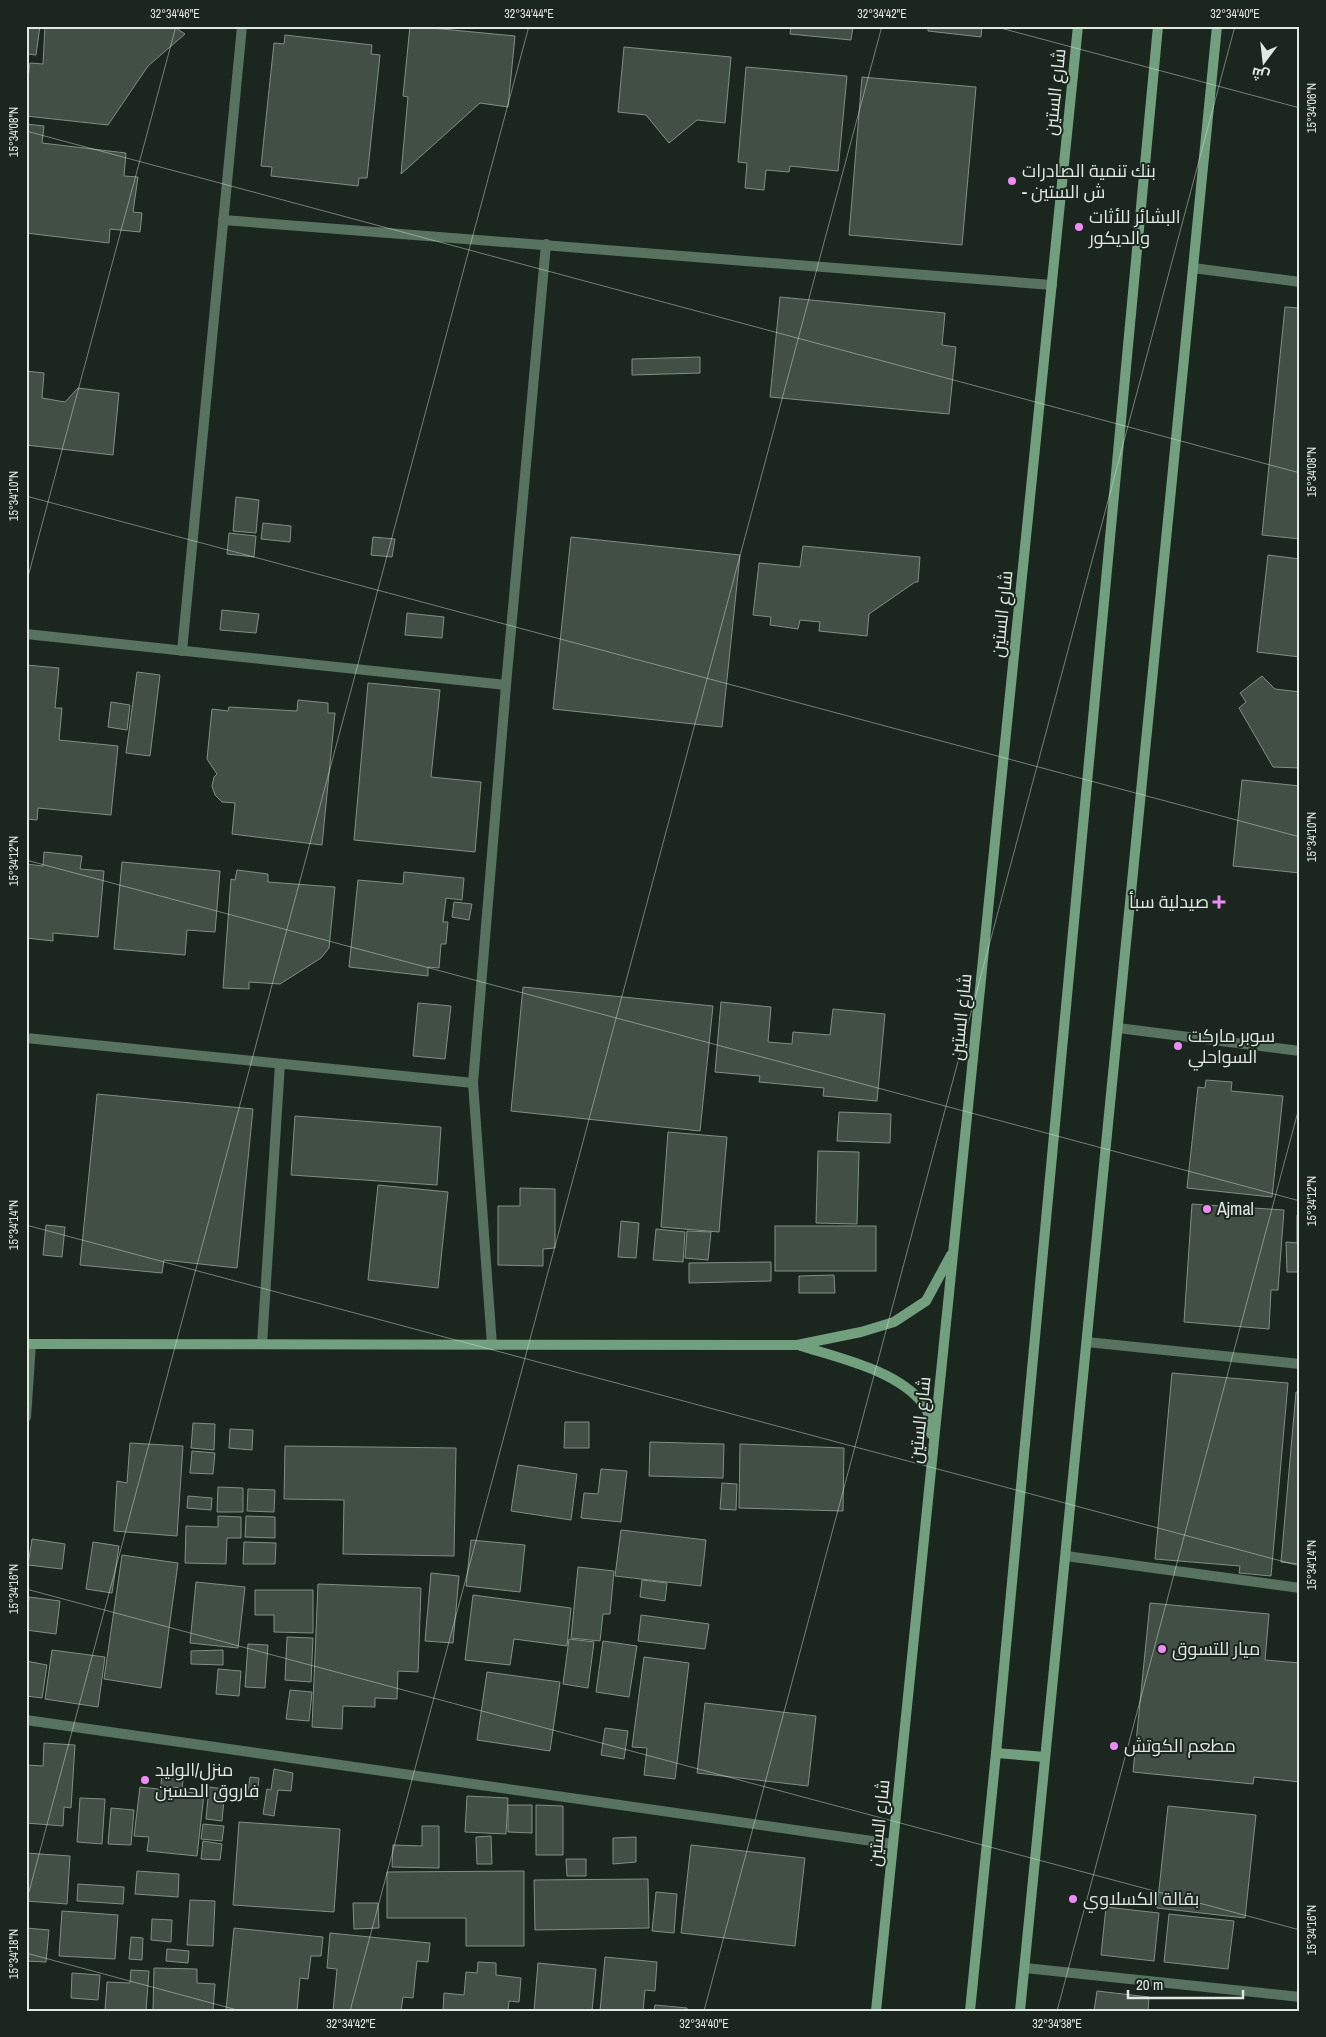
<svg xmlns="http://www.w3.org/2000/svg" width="1326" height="2037" viewBox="0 0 1326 2037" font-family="'Archivo Narrow',Cairo,sans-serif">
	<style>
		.building { fill: #414f45; stroke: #808f84 }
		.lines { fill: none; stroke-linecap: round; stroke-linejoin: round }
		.street { stroke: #57735f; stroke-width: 10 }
		.secondary { stroke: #72a07f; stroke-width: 10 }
		.ticks { fill: none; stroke: #e0e8e2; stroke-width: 1; stroke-opacity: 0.45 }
		.poi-dot { fill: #ef8bf6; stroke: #1b271e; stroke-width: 2 }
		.labels { text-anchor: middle; stroke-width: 4; stroke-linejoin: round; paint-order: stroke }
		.street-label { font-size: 18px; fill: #e0e8e2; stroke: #1b271e }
		.poi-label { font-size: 18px; fill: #e0e8e2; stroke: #1b271e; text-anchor: start }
		.neatline { fill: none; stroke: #e0e8e2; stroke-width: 2 }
		.ticks-label { font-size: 12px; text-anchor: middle; fill: #e0e8e2 }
	</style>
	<rect width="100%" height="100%" fill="#1b271e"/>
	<g class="building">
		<polygon points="26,26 40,26 36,55 26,54"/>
		<polygon points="45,26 173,26 185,34 148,66 108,125 26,116 26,93 30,63 43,64"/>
		<polygon points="410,26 515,36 508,107 480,103 401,174 408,97 403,96"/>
		<polygon points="791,26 853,26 851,40 790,34"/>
		<polygon points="928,26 982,26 981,37 928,31"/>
		<polygon points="285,35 372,45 371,54 380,55 367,178 359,178 358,186 271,176 272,167 261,166 274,43 284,44"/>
		<polygon points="624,47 731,57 725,123 697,120 669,143 646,115 618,112"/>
		<polygon points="746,67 847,76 838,171 790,166 789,172 766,170 764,190 745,188 747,163 738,162"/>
		<polygon points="862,77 976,87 962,245 849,235"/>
		<polygon points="26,124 44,126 42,143 126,153 124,176 138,177 133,212 142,213 140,232 110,229 109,243 26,233"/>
		<polygon points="780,297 945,313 942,345 956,347 949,414 770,397"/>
		<polygon points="1285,307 1300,308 1300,539 1262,535"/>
		<polygon points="700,357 700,373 632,375 632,359"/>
		<polygon points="26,371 44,373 42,398 65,402 78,388 119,393 113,455 26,445"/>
		<polygon points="236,497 259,500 256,533 233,531"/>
		<polygon points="263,523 291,526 290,542 261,539"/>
		<polygon points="229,533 256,536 254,557 227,554"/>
		<polygon points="373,537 395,539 392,557 371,555"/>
		<polygon points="571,537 740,555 722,727 553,709"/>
		<polygon points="803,546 920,557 918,582 915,582 869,614 867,636 819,631 820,622 800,620 798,629 770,625 771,617 753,615 759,563 800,567"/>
		<polygon points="1268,555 1300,559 1300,657 1257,652"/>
		<polygon points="222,610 259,614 256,633 220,630"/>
		<polygon points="407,613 444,617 442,638 405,635"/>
		<polygon points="26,665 59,668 55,708 62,708 59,740 118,746 111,815 38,808 37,820 26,819"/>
		<polygon points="137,672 160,675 150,756 126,753"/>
		<polygon points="1262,676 1275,689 1300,692 1300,768 1273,767 1239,708 1246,702 1240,693"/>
		<polygon points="368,683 440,690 431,777 481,782 475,852 354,840"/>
		<polygon points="298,700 328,703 328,713 335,713 322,845 232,834 235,803 222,802 215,795 212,786 214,777 217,774 207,759 212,709 228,711 229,707 297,711"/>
		<polygon points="111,702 130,705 127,730 108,727"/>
		<polygon points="1242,780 1300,786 1300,873 1233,866"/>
		<polygon points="44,852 82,856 80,869 104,871 98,937 53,933 53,941 26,938 26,864 43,866"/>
		<polygon points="122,862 220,871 215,932 187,930 185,955 114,949"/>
		<polygon points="237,870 268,874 268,882 335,887 329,948 321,958 280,984 249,982 249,989 223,988 231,879 235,880"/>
		<polygon points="404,872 464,878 462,900 446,898 443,922 448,922 446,944 441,944 439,968 428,967 428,976 349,967 358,880 403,884"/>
		<polygon points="454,902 472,904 469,920 452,917"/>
		<polygon points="523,987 713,1006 700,1131 511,1111"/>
		<polygon points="721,1002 771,1007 768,1042 792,1044 793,1032 830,1035 833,1009 885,1014 877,1101 823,1096 824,1088 759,1082 760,1076 715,1072"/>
		<polygon points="418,1003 451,1006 445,1059 413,1056"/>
		<polygon points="1206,1080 1232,1082 1231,1091 1283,1096 1272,1197 1187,1188 1198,1087 1205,1088"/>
		<polygon points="97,1094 253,1109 237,1268 164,1260 162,1273 80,1265"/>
		<polygon points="839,1112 891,1114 890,1143 837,1141"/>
		<polygon points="295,1116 441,1127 437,1185 291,1175"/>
		<polygon points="668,1132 727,1137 719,1232 661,1227"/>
		<polygon points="818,1151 859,1152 857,1224 816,1223"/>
		<polygon points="378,1185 448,1192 438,1288 368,1280"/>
		<polygon points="520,1188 555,1189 555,1248 543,1249 543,1266 498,1265 498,1206 520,1206"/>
		<polygon points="1192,1204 1284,1210 1278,1290 1271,1290 1269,1329 1184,1322"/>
		<polygon points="1297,1215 1300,1215 1300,1272 1287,1272 1286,1242 1297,1243"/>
		<polygon points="621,1221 639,1223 636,1258 618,1257"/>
		<polygon points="46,1225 65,1227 62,1257 43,1255"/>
		<rect x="775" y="1226" width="101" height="45"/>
		<polygon points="656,1229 685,1232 683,1262 653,1260"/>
		<polygon points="687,1231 711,1232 708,1260 685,1258"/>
		<polygon points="771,1262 771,1281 689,1283 689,1263"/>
		<polygon points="834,1275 835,1293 799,1293 799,1276"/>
		<polygon points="1172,1373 1288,1383 1271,1576 1239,1573 1240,1566 1155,1559"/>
		<polygon points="1296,1392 1300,1392 1300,1564 1281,1562"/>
		<polygon points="565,1422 589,1422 589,1448 564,1448"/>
		<polygon points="193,1423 215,1424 214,1450 191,1448"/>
		<polygon points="230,1429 253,1430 252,1450 229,1448"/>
		<polygon points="650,1442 724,1444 723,1478 649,1476"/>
		<polygon points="130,1443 183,1446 177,1536 114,1531 117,1481 127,1483"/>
		<polygon points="740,1444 844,1448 843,1511 739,1508"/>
		<polygon points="285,1446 456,1448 454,1556 343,1554 344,1500 284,1499"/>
		<polygon points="192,1451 215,1453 213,1474 190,1473"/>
		<polygon points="518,1465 577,1474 571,1520 511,1511"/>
		<polygon points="601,1469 627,1471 621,1522 581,1518 584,1493 598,1494"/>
		<polygon points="722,1483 737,1484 736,1510 720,1509"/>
		<polygon points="218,1487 243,1488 243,1512 217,1512"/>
		<polygon points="248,1489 275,1490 274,1512 247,1511"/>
		<polygon points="188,1496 212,1498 211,1510 187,1508"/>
		<polygon points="218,1516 241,1517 241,1538 227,1538 226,1564 185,1563 186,1526 218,1527"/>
		<polygon points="246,1516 275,1517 275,1538 245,1537"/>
		<polygon points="621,1530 706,1540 701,1586 615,1576"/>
		<polygon points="32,1539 65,1544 62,1569 28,1565"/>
		<polygon points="471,1540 525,1545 520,1592 466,1586"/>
		<polygon points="93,1542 119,1546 112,1593 86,1589"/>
		<polygon points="244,1542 276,1543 275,1564 243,1564"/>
		<polygon points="122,1555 178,1563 161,1688 104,1679"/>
		<polygon points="578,1567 614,1571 610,1614 603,1614 600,1641 571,1638"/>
		<polygon points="431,1573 459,1576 453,1643 425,1641"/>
		<polygon points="642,1580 667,1583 665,1601 640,1597"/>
		<polygon points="196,1582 245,1587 238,1648 190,1643"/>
		<polygon points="318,1584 421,1588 418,1672 398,1671 397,1699 375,1698 375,1707 343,1706 342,1729 312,1727"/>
		<polygon points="255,1590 313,1590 313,1633 274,1632 274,1615 255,1615"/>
		<polygon points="473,1595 571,1608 567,1646 514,1639 510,1665 465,1660"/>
		<polygon points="29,1597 60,1601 56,1634 26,1630"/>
		<polygon points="1150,1603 1269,1614 1265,1660 1300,1663 1300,1782 1254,1777 1253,1784 1133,1772"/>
		<polygon points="641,1615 709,1624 705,1649 638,1641"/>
		<polygon points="287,1637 313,1638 311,1682 285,1680"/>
		<polygon points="569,1639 594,1642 588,1688 563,1684"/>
		<polygon points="603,1641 637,1646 629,1697 596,1692"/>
		<polygon points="248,1644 268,1645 265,1688 245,1687"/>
		<polygon points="52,1650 105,1657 98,1707 45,1699"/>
		<polygon points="223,1650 223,1665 191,1664 191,1651"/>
		<polygon points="644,1657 689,1663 675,1779 644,1775 647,1748 632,1747"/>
		<polygon points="26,1661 47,1665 42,1698 26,1696"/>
		<polygon points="218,1669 241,1671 239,1696 216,1694"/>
		<polygon points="487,1672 560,1682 550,1751 477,1740"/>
		<polygon points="290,1690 312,1692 309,1721 286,1719"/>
		<polygon points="705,1703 816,1716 808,1786 697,1773"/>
		<polygon points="605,1728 628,1731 624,1759 601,1755"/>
		<polygon points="44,1743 75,1745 71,1808 64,1807 63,1826 26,1823 26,1765 43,1766"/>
		<polygon points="274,1769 293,1773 291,1791 278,1790 274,1816 263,1814 267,1789 271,1790"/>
		<polygon points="162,1770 184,1772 182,1788 161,1786"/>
		<polygon points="250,1777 259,1778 257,1799 247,1798"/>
		<polygon points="140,1787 204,1794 197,1856 147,1851 149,1837 134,1836"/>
		<polygon points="209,1787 225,1789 222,1821 206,1819"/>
		<polygon points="467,1796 508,1798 506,1834 465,1832"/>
		<polygon points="80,1798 105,1799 102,1844 77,1842"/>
		<polygon points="508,1805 532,1805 532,1833 508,1832"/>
		<polygon points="536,1805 563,1806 563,1855 536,1855"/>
		<polygon points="1168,1806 1256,1815 1245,1918 1157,1908"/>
		<polygon points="111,1808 134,1810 131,1845 108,1844"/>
		<polygon points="239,1822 340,1829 334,1912 233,1905"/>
		<polygon points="203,1824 224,1826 222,1841 201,1839"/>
		<polygon points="422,1826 439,1826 439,1868 392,1867 393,1845 422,1846"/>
		<polygon points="491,1836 492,1864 477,1864 476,1837"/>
		<polygon points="636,1837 636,1862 613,1864 613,1838"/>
		<polygon points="203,1841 222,1844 220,1860 201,1859"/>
		<polygon points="691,1845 805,1858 795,1946 681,1933"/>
		<polygon points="26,1853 70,1856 67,1904 26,1901"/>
		<polygon points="566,1859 586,1859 586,1876 567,1876"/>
		<polygon points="137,1871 179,1874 178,1897 135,1894"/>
		<polygon points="524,1871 524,1946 466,1946 466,1918 387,1918 387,1872"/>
		<polygon points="648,1879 649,1928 535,1930 534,1880"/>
		<polygon points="78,1884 124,1887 123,1904 77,1901"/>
		<polygon points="656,1892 677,1894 674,1933 652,1931"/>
		<polygon points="190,1900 215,1901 213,1946 187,1945"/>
		<polygon points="353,1903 378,1903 379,1928 354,1929"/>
		<polygon points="1106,1907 1159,1913 1154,1961 1101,1955"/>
		<polygon points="62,1911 118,1915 115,1959 59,1956"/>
		<polygon points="1169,1914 1234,1921 1228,1969 1164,1962"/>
		<polygon points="152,1919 172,1920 171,1942 151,1940"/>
		<polygon points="26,1928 49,1930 46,1962 26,1961"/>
		<polygon points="234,1928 323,1937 321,1956 311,1956 308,1979 300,1978 297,2011 226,2010"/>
		<polygon points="330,1933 430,1943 428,1962 417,1961 413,1998 403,1997 401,2011 333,2011 337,1969 327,1968"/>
		<polygon points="131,1937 143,1938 142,1960 129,1959"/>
		<polygon points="167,1949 189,1951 188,1963 166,1961"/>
		<polygon points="605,1957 657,1962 655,1991 645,1990 643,2011 600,2011"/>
		<polygon points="478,1962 496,1963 496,1975 521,1978 519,2002 509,2001 508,2011 443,2011 444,1993 464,1995 466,1972 477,1973"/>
		<polygon points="538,1963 596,1969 592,2011 534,2011"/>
		<polygon points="154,1968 197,1969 197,1983 215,1984 213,2011 153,2011"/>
		<polygon points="131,1970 149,1971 146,2011 105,2011 107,1982 130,1983"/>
		<polygon points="72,1973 100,1975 98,2000 71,1998"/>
		<polygon points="1097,1991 1149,1997 1148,2011 1094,2011"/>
		<polygon points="655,2005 687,2008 687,2011 654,2011"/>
	</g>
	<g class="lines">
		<g class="street">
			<polyline points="223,220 1052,285"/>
			<polyline points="1193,268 1300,282"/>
			<polyline points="26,634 506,685"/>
			<polyline points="182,651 242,26"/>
			<polyline points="1118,1028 1300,1051"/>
			<polyline points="26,1038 473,1083"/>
			<polyline points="1087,1342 1300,1364"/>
			<polyline points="262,1344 280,1064"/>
			<polyline points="492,1345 473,1083 506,685 546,244"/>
			<polyline points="26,1417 31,1344"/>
			<polyline points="1066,1556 1300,1588"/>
			<polyline points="26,1720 893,1844"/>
			<polyline points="1025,1968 1300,1997"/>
		</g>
		<g class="secondary">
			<polyline points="26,1344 797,1345 861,1332 894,1322 926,1301 951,1255"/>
			<path d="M 798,1345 C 838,1358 898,1370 924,1405 C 930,1412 930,1426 931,1434"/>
			<polyline points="996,1753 1045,1757"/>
			<polyline points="876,2011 1078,26"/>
			<polyline points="970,2011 996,1753 1158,26"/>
			<polyline points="1020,2011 1217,26"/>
		</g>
	</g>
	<path class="ticks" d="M 993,26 L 1300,108M 26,131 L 1300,473M 26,496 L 1300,837M 26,584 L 176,26M 26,860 L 1300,1201M 26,1225 L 1300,1566M 26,1589 L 1300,1930M 26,1903 L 529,26M 26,1953 L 241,2011M 350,2011 L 882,26M 704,2011 L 1235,26M 1057,2011 L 1300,1104"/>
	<g class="poi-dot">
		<circle cx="1012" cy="181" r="5"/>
		<circle cx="1079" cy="227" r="5"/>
		<path d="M1216.5 894.5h5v5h5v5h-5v5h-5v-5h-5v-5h5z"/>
		<circle cx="1178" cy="1046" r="5"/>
		<circle cx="1207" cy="1209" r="5"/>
		<circle cx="1162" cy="1649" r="5"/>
		<circle cx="1114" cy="1746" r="5"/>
		<circle cx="145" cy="1780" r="5"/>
		<circle cx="1073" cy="1899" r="5"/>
	</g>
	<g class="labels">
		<g class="street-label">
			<text transform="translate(1055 92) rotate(-84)" y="6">شارع الستين</text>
			<text transform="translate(1002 614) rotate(-84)" y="6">شارع الستين</text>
			<text transform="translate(961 1017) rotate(-84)" y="6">شارع الستين</text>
			<text transform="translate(920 1420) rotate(-84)" y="6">شارع الستين</text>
			<text transform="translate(879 1823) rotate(-84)" y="6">شارع الستين</text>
		</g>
		<g class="poi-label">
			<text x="1022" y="177">بنك تنمية الصادرات<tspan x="1022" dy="21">- ش الستين</tspan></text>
			<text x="1089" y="223">البشائر للأثات<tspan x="1089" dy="21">والديكور</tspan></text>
			<text x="1209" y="908" text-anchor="end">صيدلية سبأ</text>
			<text x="1188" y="1042">سوبر ماركت<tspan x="1188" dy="21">السواحلي</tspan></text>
			<text x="1217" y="1215">Ajmal</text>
			<text x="1172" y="1655">ميار للتسوق</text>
			<text x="1124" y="1752">مطعم الكوتش</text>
			<text x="155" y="1776">منزل/الوليد<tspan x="155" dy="21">فاروق الحسين</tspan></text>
			<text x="1083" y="1905">بقالة الكسلاوي</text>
		</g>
	</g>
	<rect width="1326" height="2037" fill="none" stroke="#1b271e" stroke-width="55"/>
	<g transform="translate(1264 62) rotate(195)" stroke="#1b271e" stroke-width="4" paint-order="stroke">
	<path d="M0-4L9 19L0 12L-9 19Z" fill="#e0e8e2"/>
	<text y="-8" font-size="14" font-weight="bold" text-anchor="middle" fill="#e0e8e2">ش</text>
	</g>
	<path d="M1128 1990v8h115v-8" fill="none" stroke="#e0e8e2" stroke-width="2.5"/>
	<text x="1136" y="1990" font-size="15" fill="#e0e8e2" stroke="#1b271e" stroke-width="4" paint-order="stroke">20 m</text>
	<rect x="28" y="28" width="1270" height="1982" class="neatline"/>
	<g class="ticks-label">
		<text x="175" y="18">32°34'46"E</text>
		<text x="529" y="18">32°34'44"E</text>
		<text x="882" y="18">32°34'42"E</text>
		<text x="1235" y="18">32°34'40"E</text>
		<text transform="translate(1312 108) rotate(-90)" y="4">15°34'06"N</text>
		<text transform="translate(14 132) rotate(-90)" y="4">15°34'08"N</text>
		<text transform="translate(1312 472) rotate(-90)" y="4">15°34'08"N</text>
		<text transform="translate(14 496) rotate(-90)" y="4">15°34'10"N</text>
		<text transform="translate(1312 837) rotate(-90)" y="4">15°34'10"N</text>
		<text transform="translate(14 861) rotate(-90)" y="4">15°34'12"N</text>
		<text transform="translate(1312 1201) rotate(-90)" y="4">15°34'12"N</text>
		<text transform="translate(14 1225) rotate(-90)" y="4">15°34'14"N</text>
		<text transform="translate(1312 1565) rotate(-90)" y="4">15°34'14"N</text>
		<text transform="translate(14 1589) rotate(-90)" y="4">15°34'16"N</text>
		<text transform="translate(1312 1930) rotate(-90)" y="4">15°34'16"N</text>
		<text transform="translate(14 1954) rotate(-90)" y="4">15°34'18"N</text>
		<text x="351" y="2028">32°34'42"E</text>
		<text x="704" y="2028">32°34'40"E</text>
		<text x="1057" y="2028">32°34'38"E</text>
	</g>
</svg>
